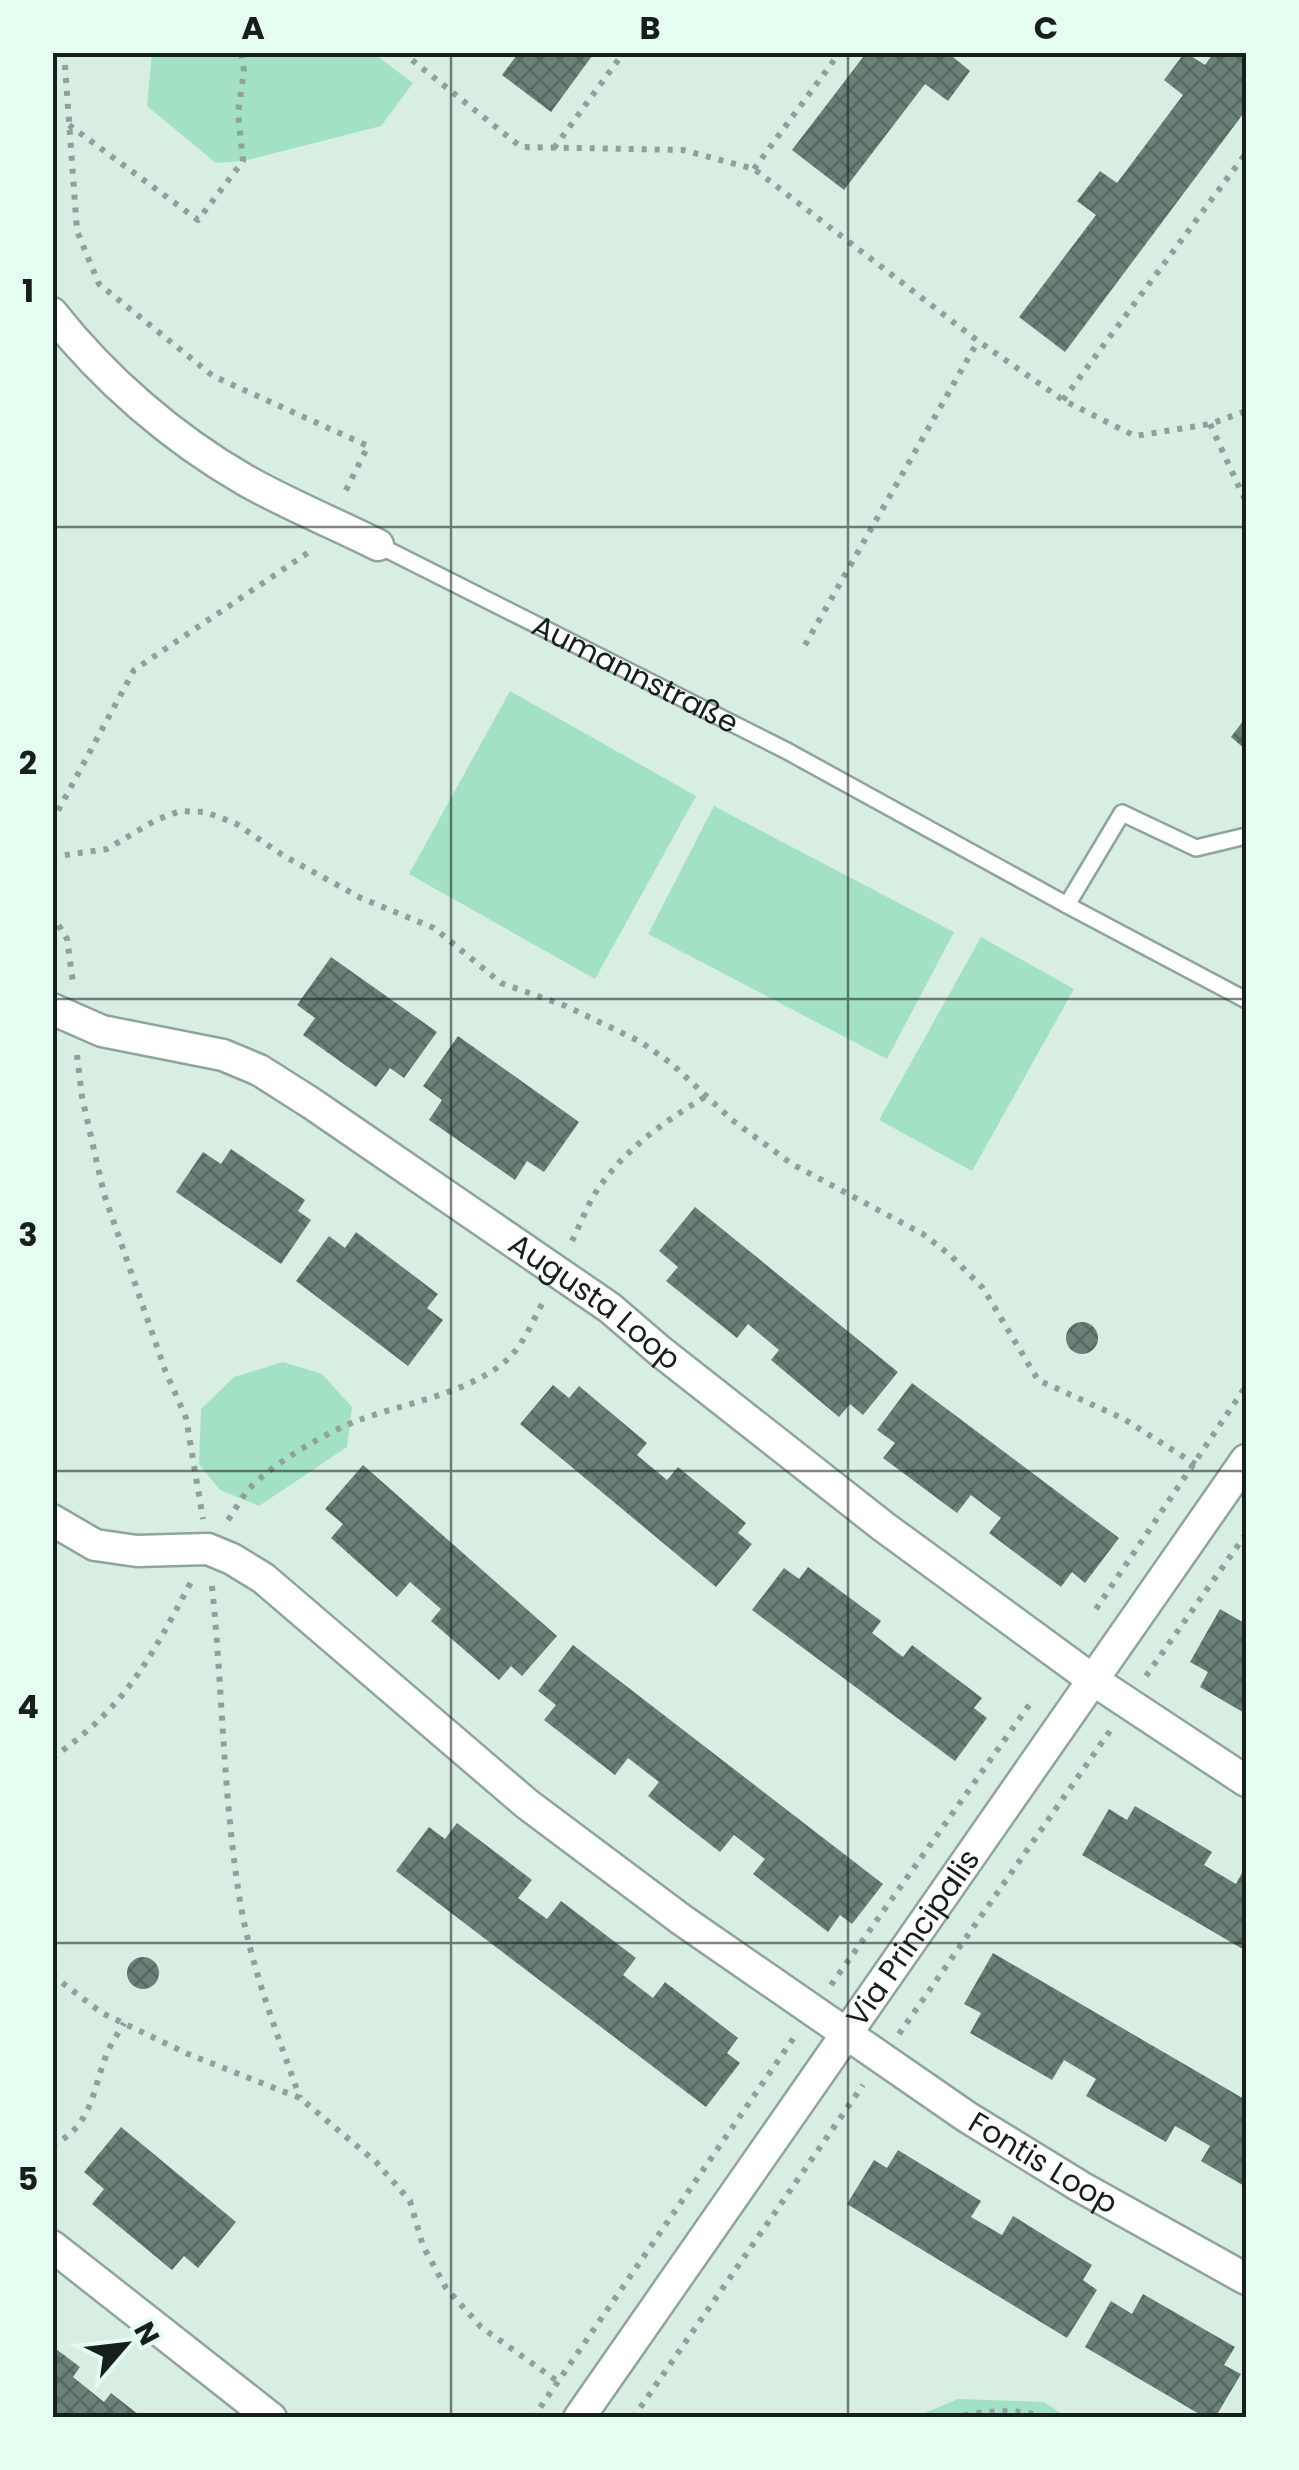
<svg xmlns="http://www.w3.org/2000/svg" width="1299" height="2470" viewBox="0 0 1299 2470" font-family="Poppins,sans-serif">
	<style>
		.park { fill: #a3e1c5 }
		.building { fill: url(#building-cross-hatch) }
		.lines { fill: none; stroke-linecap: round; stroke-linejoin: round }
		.service-casing { stroke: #8fa59a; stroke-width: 20 }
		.minor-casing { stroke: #8fa59a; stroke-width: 35 }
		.path { stroke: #90a199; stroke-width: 6; stroke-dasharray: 5 8; stroke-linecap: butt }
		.service { stroke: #fff; stroke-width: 15 }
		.minor { stroke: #fff; stroke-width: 30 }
		.grid { fill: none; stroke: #171f1c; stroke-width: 2.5; stroke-opacity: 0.55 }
		.labels { text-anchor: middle; stroke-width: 8; stroke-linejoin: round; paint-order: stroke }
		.street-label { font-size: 30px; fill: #171f1c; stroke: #e5fcf1 }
		.neatline { fill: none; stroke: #171f1c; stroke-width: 4 }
		.grid-label { font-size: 32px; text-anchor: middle; font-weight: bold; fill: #171f1c }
	</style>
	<defs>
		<pattern id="building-cross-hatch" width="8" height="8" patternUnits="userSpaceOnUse" patternTransform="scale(2.5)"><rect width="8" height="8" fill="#6b8076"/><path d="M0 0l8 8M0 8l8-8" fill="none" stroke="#576860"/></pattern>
	</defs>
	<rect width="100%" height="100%" fill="#d8eee3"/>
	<g class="park">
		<polygon points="152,53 373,53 413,83 381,126 243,161 216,163 147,106"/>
		<polygon points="510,691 696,796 595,979 409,874"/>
		<polygon points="714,806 954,932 887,1059 648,934"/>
		<polygon points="981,937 1074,989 972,1171 879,1120"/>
		<polygon points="283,1362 322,1374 352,1407 347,1447 259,1506 220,1490 199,1464 201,1409 234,1377"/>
		<polygon points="958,2399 1044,2402 1067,2417 915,2417"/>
	</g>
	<g class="building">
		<polygon points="519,52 595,52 551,112 502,75"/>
		<polygon points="867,52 947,52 970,71 948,101 925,84 844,190 792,150"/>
		<polygon points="1185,52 1205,65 1214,52 1246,52 1246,110 1065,352 1019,317 1096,215 1077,201 1100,171 1117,183 1183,95 1164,80"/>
		<polygon points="1246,717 1246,750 1231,737"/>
		<polygon points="331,957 437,1032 404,1078 390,1068 376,1087 303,1035 315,1018 297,1005"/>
		<polygon points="458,1036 579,1122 544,1172 527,1161 515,1180 429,1120 442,1100 423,1086"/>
		<polygon points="231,1149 305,1200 298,1211 311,1220 281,1264 176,1192 203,1152 221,1164"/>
		<polygon points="695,1207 898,1372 863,1415 850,1404 839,1417 771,1360 779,1350 748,1324 737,1338 666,1281 678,1267 659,1251"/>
		<polygon points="356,1232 438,1294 427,1308 443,1320 408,1366 296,1281 329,1236 345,1248"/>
		<circle cx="1082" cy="1338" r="16"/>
		<polygon points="912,1383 1119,1538 1085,1583 1072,1572 1061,1587 989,1533 1001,1518 971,1495 957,1513 883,1458 895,1443 877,1430"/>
		<polygon points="553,1385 569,1398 579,1386 647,1443 637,1455 667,1480 678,1467 746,1523 738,1533 752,1544 716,1587 520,1424"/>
		<polygon points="363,1465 557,1636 522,1676 511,1666 499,1680 431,1621 441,1609 410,1582 397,1597 331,1538 343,1524 325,1509"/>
		<polygon points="808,1567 881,1621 872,1633 903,1657 912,1645 982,1698 974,1708 987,1718 955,1761 752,1610 784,1568 799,1579"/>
		<polygon points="1220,1609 1246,1624 1246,1714 1200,1687 1208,1672 1190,1662"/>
		<polygon points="573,1645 883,1884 852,1924 840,1915 828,1932 753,1874 765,1859 734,1835 720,1852 648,1796 659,1782 628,1758 615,1775 544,1720 556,1705 538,1691"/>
		<polygon points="1135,1806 1212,1852 1204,1865 1236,1884 1243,1871 1246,1873 1246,1951 1082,1855 1109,1809 1127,1820"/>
		<polygon points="457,1823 532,1880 518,1898 547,1919 561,1901 636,1958 623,1975 653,1998 665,1982 738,2038 727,2053 740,2063 706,2107 396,1871 429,1827 445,1839"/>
		<polygon points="993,1953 1246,2100 1246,2187 1201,2161 1210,2146 1188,2133 1175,2126 1166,2142 1086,2096 1096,2079 1064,2060 1052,2080 970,2033 981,2013 964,2004"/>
		<circle cx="143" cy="1973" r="16"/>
		<polygon points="121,2127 236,2222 198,2268 184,2256 172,2270 92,2204 104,2189 84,2172"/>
		<polygon points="898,2150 981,2201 971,2217 1002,2235 1013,2216 1092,2265 1083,2280 1097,2290 1067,2338 847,2204 874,2160 887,2168"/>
		<polygon points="1143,2294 1235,2347 1224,2365 1241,2374 1215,2418 1206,2418 1085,2347 1111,2301 1132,2314"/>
		<polygon points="52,2346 80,2367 73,2377 104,2402 111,2393 143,2418 52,2418"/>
	</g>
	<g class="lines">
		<g class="service-casing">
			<g id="service">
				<path id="s1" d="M 378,545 L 787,751 L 1067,905 L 1246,1000"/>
				<polyline points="1067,905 1122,813 1196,848 1246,836"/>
			</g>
		</g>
		<g class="minor-casing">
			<g id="minor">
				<path d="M 52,313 C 104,379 172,438 245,480 C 287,504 334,523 378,545"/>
				<path id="s2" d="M 52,1009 L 102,1031 L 223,1055 L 259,1070 L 311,1103 L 610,1308 L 660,1351 L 884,1527 L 1093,1680 L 1246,1781"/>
				<path id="s3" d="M 52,1520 L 95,1545 L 137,1551 L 208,1549 L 232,1559 L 263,1578 L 527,1804 L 682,1920 L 967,2117 L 1081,2187 L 1246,2279"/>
				<polyline points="52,2246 271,2418"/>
				<path id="s4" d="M 579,2418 L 1246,1460"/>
			</g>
		</g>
		<g class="path">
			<polyline points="64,52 77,231 99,284 213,376 368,446 345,492"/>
			<polyline points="402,52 521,147 683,150 754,169 978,341 1063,400 1135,436 1210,424 1246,411"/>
			<polyline points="69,125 198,220 243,161 238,113 244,71 241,52"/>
			<polyline points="554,148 624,52"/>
			<polyline points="754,169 840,52"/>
			<polyline points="1063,400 1246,153"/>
			<polyline points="1210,424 1246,502"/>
			<polyline points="805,645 978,341"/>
			<polyline points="52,822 134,670 312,550"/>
			<polyline points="52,857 107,849 156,820 180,811 205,812 235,823 284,856 361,898 434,928 501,983 566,1006 641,1042 672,1064 732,1120 792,1164 923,1234 950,1255 983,1288 1038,1380 1124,1419 1201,1468"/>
			<polyline points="52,914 67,939 73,983"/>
			<polyline points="77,1055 82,1097 104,1194 165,1370 186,1418 203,1519"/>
			<path d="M 572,1241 C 580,1225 587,1206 596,1192 C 624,1149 665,1121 708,1095"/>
			<path d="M 228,1520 C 235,1510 241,1498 249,1489 C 273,1463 327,1432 359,1420 C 406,1403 460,1395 501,1365 C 522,1349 531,1324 543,1302"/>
			<path d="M 212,1586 C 223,1693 223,1801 241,1907 C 253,1973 278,2036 300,2098"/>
			<polyline points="1096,1609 1246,1386"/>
			<polyline points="1146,1676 1246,1534"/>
			<path d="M 52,1758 C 126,1707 150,1659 191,1582"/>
			<polyline points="52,1975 102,2013 188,2054 300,2098 376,2162 410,2201 423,2246 446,2288 481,2327 557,2381"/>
			<polyline points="831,1985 1032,1701"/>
			<polyline points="899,2034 1112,1728"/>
			<path d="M 52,2146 C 95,2123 91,2091 108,2051 C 112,2042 119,2032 124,2023"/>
			<polyline points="533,2418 795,2036"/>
			<polyline points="633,2418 863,2085"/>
			<path d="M 951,2418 C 984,2411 1015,2407 1047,2418"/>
		</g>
		<use href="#service" class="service"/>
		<use href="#minor" class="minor"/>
	</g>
	<path class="grid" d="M 451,52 L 451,2418M 848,52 L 848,2418M 52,527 L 1246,527M 52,999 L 1246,999M 52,1471 L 1246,1471M 52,1943 L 1246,1943"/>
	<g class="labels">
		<g class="street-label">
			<text dy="10" stroke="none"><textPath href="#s1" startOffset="288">Aumannstraße</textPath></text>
			<text dy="10" stroke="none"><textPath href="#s2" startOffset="625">Augusta Loop</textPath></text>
			<text dy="10" stroke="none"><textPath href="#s4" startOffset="585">Via Principalis</textPath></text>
			<text dy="10" stroke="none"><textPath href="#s3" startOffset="1202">Fontis Loop</textPath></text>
		</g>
	</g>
	<rect width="1299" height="2470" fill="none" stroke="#e5fcf1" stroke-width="110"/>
	<g transform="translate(125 2345) rotate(62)" stroke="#e5fcf1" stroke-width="8" paint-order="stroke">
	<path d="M0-8L18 38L0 25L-18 38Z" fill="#171f1c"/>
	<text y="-15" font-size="28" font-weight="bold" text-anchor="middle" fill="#171f1c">N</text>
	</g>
	<rect x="55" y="55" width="1189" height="2360" class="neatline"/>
	<g class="grid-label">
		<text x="253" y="39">A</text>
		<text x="650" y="39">B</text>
		<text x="1046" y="39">C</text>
		<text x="28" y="302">1</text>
		<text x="28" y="774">2</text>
		<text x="28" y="1246">3</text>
		<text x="28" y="1718">4</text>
		<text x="28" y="2190">5</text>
	</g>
</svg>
